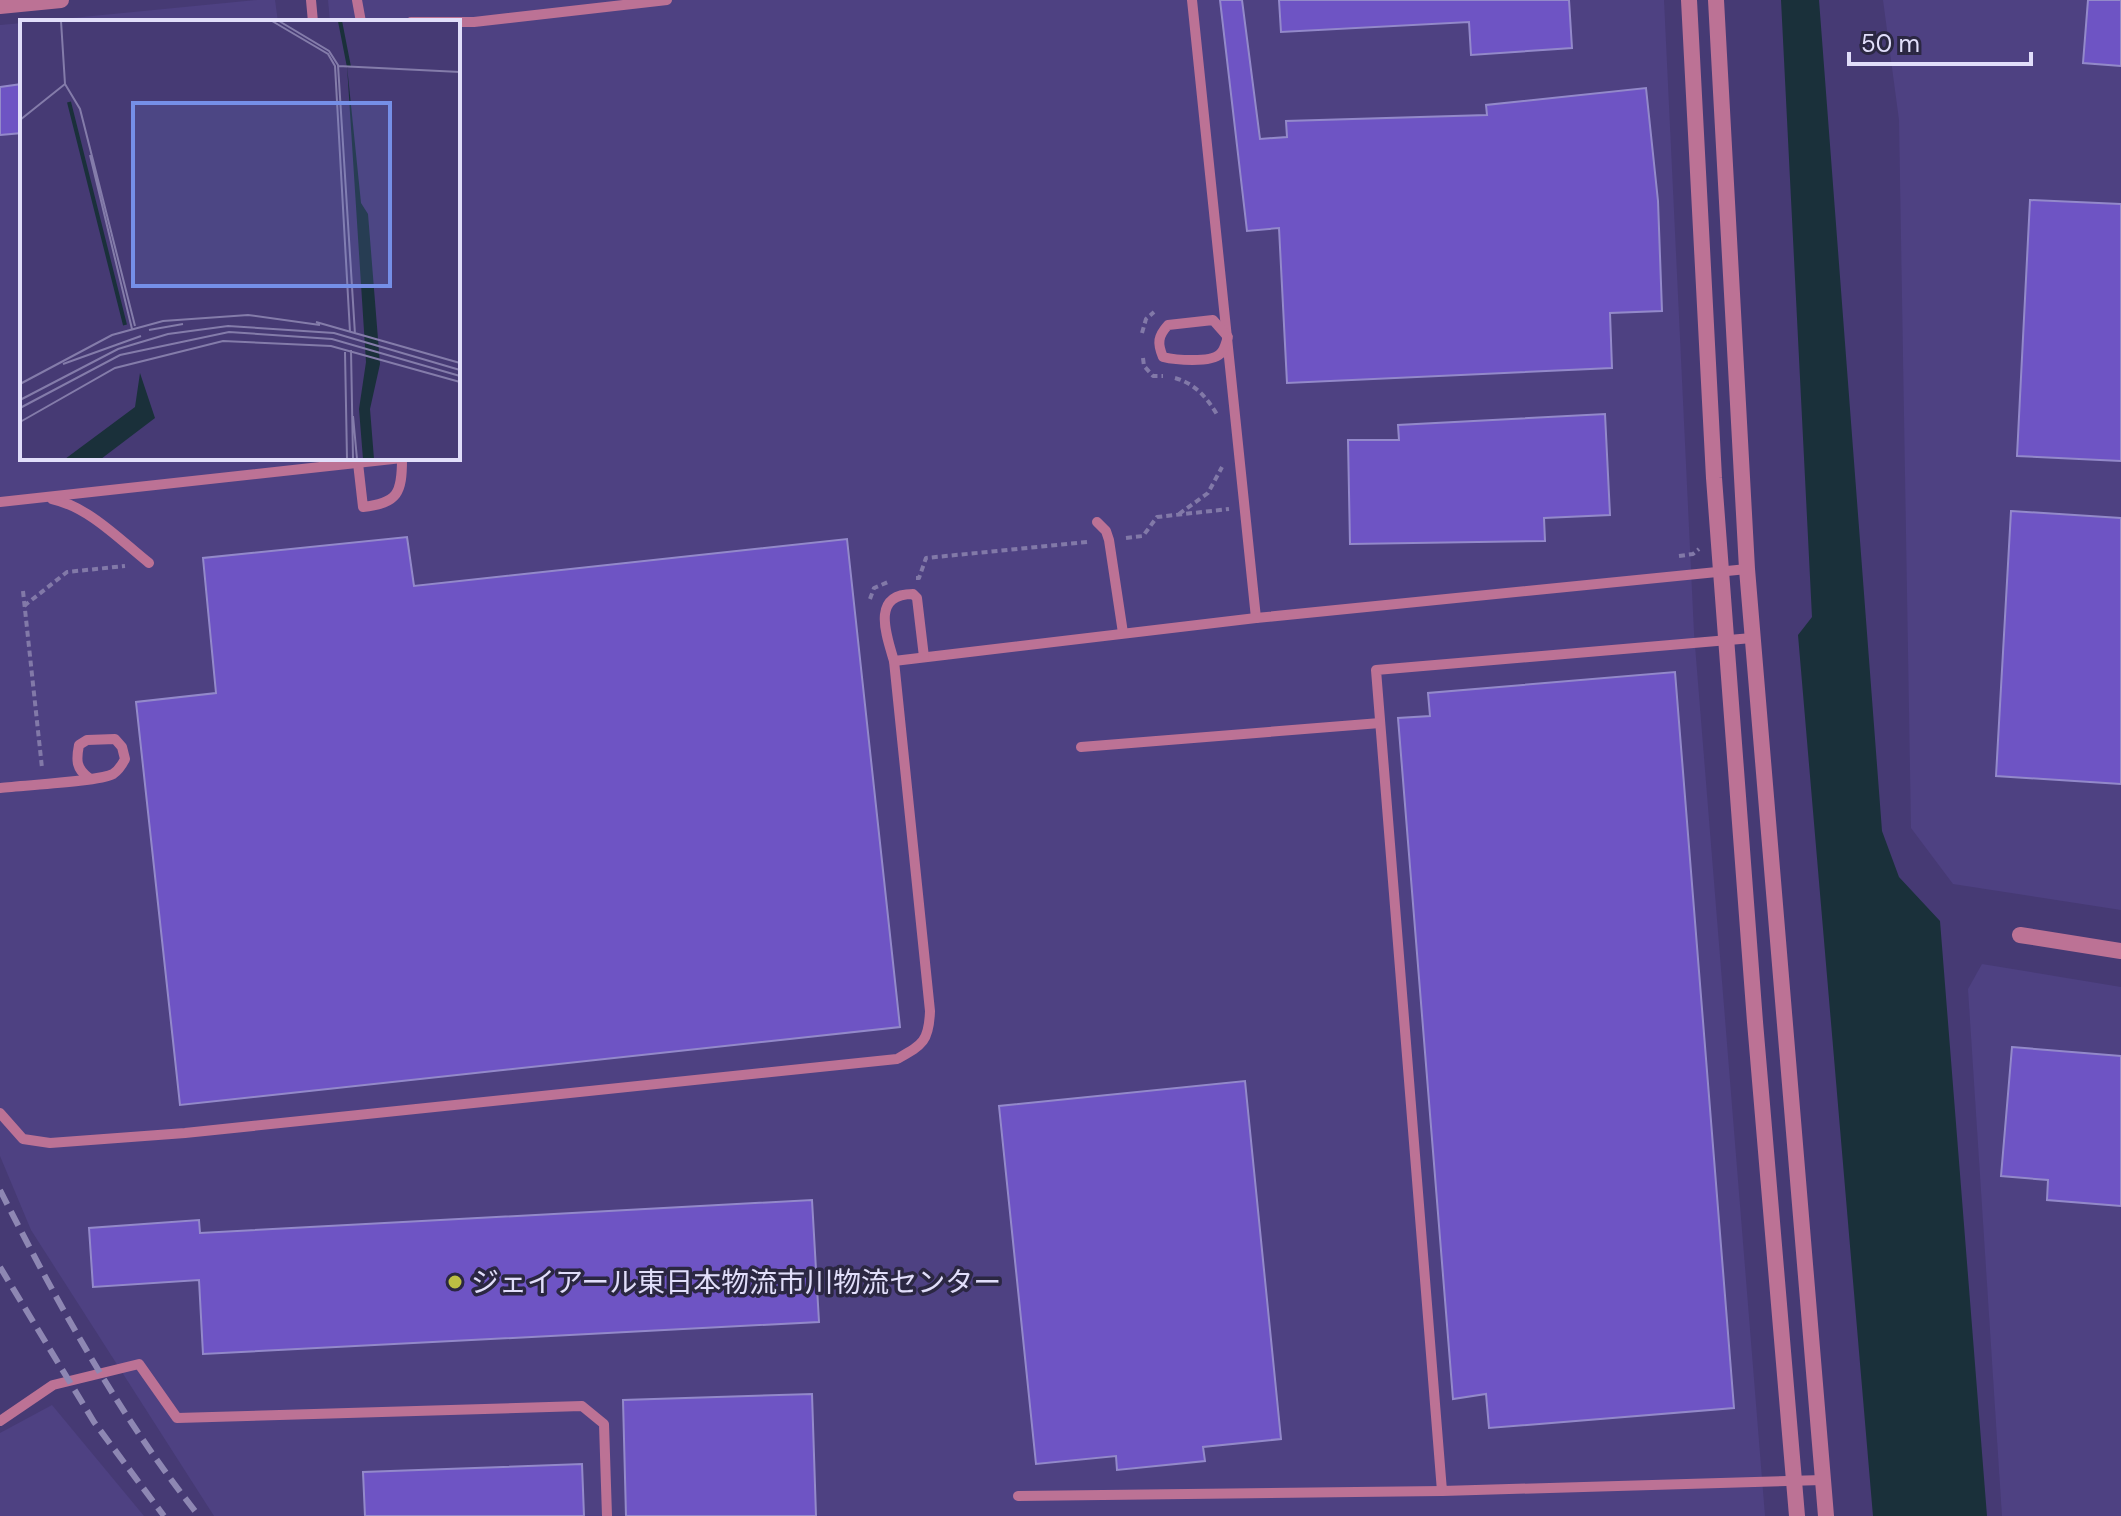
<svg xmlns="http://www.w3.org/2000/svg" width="2121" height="1516" viewBox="0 0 2121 1516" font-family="'DM Sans','Noto Sans JP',sans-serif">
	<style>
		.built { fill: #4e4182 }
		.water { fill: #1a303a }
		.building { fill: #6e54c4; stroke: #9389ca; stroke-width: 2 }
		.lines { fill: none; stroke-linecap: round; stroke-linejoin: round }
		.path { stroke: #8279a8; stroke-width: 4; stroke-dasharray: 6 4; stroke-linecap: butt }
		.service { stroke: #bc7295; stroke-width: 10 }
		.minor { stroke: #bc7295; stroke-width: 16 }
		.tertiary { stroke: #bc7295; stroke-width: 16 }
		.rail { stroke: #8e87b3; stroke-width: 6; stroke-dasharray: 16 8; stroke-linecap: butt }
		.poi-dot { fill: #bdbf43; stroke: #2b2742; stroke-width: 3 }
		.labels { text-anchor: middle; stroke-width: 7; stroke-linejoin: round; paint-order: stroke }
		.poi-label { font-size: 28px; fill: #e1defa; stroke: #2b2742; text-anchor: start }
		.inset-river { fill: none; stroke: #1a303a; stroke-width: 4 }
		.inset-road { fill: none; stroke: #847caa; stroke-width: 2 }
		.view { fill: #758fe7; fill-opacity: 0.15; stroke: #758fe7; stroke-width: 4 }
		.inset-edge { fill: none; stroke: #e1defa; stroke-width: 4 }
	</style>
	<rect width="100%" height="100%" fill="#463a74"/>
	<g class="built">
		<polygon points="257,0 275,0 278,22 31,22"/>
		<polygon points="328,0 1664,0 1694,633 1765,1516 214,1516 31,1230 0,1156 0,25 22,23 22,458 458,458 458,22 330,22"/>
		<polygon points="1883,0 2121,0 2121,910 1953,884 1911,828 1899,120"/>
		<polygon points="1982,964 2121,987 2121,1516 2002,1516 1968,989"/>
		<polygon points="52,1405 144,1516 0,1516 0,1433"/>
	</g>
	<polygon class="water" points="1781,0 1819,0 1882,831 1899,877 1940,921 1987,1516 1873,1516 1798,635 1812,617"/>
	<g class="building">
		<polygon points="1220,0 1242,0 1260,139 1287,137 1286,121 1487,115 1486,105 1646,88 1658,201 1662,311 1610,313 1612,368 1287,383 1279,228 1247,231"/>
		<polygon points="1279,0 1569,0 1572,48 1471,55 1469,22 1281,32"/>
		<polygon points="2088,0 2121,0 2121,66 2083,63"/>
		<polygon points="22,84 22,133 0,135 0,87"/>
		<polygon points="2030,200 2121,204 2121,461 2017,456"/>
		<polygon points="1605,414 1610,515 1544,518 1545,541 1350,544 1348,440 1399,440 1398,425"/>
		<polygon points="2011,511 2121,518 2121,784 1996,776"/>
		<polygon points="407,537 414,586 847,539 900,1027 180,1105 136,702 216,693 203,558"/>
		<polygon points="1675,672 1734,1408 1489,1428 1486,1394 1453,1399 1398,718 1430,716 1428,693"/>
		<polygon points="2012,1047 2121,1056 2121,1206 2047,1200 2048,1180 2001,1176"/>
		<polygon points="1245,1081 1281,1439 1203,1447 1205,1461 1117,1470 1116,1456 1036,1464 999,1106"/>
		<polygon points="812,1200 819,1322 203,1354 199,1280 93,1287 89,1228 199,1220 200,1233"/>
		<polygon points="812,1394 816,1516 626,1516 623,1400"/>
		<polygon points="582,1464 584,1516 365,1516 363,1472"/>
	</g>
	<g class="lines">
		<g class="path">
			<polyline points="1142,333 1146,319 1154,312"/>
			<polyline points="1143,358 1144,366 1153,376 1163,376"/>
			<path d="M 1175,378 C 1196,384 1207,398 1218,416"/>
			<polyline points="1179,514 1208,493 1222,467"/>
			<polyline points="1126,538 1143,536 1157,517 1229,509"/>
			<polyline points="1679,556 1693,554 1699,549"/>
			<polyline points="916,578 919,578 926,558 1087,542"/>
			<polyline points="23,591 42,768"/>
			<polyline points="870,599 874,588 888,582"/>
			<polyline points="24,606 67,572 125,566"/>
		</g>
		<g class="service">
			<polyline points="311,0 313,22"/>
			<polyline points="357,0 361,22"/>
			<polyline points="1192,0 1256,618"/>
			<polyline points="411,22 474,22 667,0"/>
			<path d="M 1213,320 L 1228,337 C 1226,342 1225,350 1220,354 C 1211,363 1175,360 1163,357 C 1157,343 1158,336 1168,325 Z"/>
			<path d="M 358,463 L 363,507 C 398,503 402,493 402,459"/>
			<path d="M 52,499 C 89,507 120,540 149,563"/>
			<polyline points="0,502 402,458"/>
			<polyline points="1097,522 1106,531 1109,540 1123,633"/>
			<polyline points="1752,638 1376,670 1442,1491 1823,1480"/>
			<polyline points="894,661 1256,618 1747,569"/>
			<polyline points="1081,747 1380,723"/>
			<path d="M 0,788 C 22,785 98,782 113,774 C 119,770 122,765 125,759 L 122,747 L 115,739 L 87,740 L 79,745 C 76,760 76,769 89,778"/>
			<path d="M 0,1113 L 23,1139 L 50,1143 L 185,1133 L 897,1059 C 922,1045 929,1042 930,1011 L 894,661 C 886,634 871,594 913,594 L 917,598 L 924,657"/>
			<polyline points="0,1421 53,1385 139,1364 177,1418 582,1406 604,1424 607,1516"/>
			<polyline points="1018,1496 1442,1491"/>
		</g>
		<g class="minor">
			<polyline points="0,6 61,0"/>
			<polyline points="2020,935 2121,951"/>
		</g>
		<g class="tertiary">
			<polyline points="1689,0 1714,478 1755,1022 1797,1516"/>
			<polyline points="1716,0 1747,569 1826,1516"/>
		</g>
		<g class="rail">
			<path d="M 0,1190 C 58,1304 119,1416 199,1516"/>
			<polyline points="0,1267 94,1422 164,1516"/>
		</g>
	</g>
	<circle class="poi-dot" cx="455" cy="1282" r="8"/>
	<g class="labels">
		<g class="poi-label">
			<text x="471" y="1292">ジェイアール東日本物流市川物流センター</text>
		</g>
	</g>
	<g transform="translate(20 20)">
		<rect width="440" height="440" fill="#463a74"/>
		<path d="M 327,46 L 341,183 L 348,194 L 360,344 L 350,389 L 354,439 L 343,439 L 339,389 L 346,342 ZM 120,353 L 135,398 L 81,439 L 45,439 L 115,387 Z" fill="#1a303a"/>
		<path class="inset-river" d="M 320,1 L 329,47M 49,82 L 105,305"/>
		<path class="inset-road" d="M 41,1 L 45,64 L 60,89 L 115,306M 252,1 L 308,34 L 315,46 L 330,312M 259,1 L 309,31 L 318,45 L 335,314M 318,46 L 440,52M 0,100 L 45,64M 70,135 L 112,309M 296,302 L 440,343M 129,310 L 163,304M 331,330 L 333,439M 325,332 L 327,439M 43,344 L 121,316M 0,364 L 92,315 L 143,301 L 228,295 L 300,305M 0,380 L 98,329 L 148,314 L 208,306 L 314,313 L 440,350M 0,388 L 100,335 L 209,312 L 312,319 L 440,356M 333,396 L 337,439M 0,402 L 95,348 L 203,321 L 311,326 L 440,362"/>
		<path class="view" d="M 113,83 L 370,83 L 370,266 L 113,266 Z"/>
		<rect width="440" height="440" class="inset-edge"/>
	</g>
	<path d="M1849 52v12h182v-12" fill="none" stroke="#e1defa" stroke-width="4"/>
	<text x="1861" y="52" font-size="24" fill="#e1defa" stroke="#2b2742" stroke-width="6" paint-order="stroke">50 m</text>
</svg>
